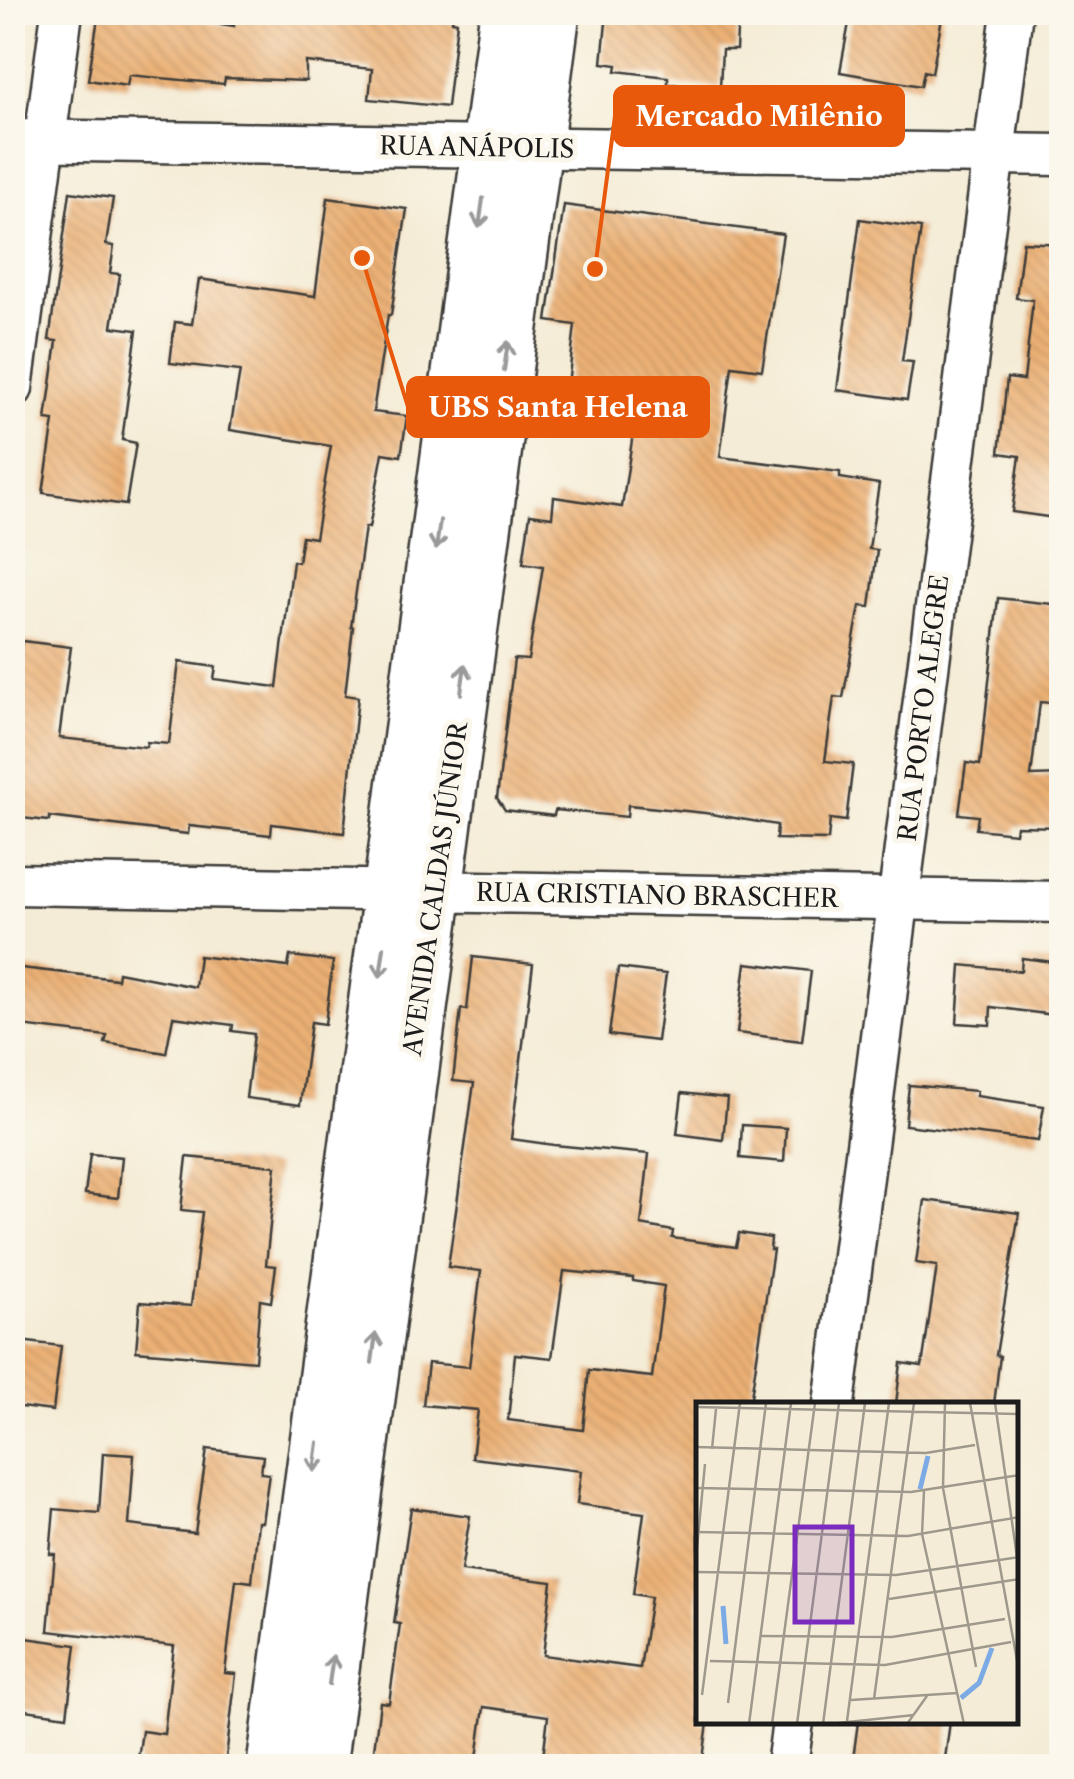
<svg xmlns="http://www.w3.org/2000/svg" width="1074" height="1779" viewBox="0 0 1074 1779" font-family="'Libre Caslon Text',serif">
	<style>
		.building { fill: url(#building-back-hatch); fill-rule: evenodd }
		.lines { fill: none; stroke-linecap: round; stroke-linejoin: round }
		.street-casing { stroke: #3c3b38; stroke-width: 45 }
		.secondary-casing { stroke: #3c3b38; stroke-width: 60 }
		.street { stroke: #fff; stroke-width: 40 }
		.secondary { stroke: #fff; stroke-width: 55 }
		.oneway { stroke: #999 }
		.labels { text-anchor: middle; stroke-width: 10; stroke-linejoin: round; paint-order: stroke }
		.street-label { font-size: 25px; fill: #1c1c1c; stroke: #fbf7ec }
		.inset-river { fill: none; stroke: #7caae5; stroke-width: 5 }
		.inset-road { fill: none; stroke: #9e998c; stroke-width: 2.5 }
		.view { fill: #7b2cbf; fill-opacity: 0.15; stroke: #7b2cbf; stroke-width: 5 }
		.inset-edge { fill: none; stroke: #1c1c1c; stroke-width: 5 }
		.leader { fill: none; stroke: #e8590c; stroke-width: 4 }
		.callout-dot { fill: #e8590c; stroke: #fbf7ec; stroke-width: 4 }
		.callout { fill: #e8590c; stroke: #e8590c; stroke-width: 4 }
		.callout-label { font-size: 28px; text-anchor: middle; font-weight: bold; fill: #fff }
	</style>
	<defs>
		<pattern id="building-back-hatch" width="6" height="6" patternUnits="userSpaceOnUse" patternTransform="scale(2.5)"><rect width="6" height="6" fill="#ebb075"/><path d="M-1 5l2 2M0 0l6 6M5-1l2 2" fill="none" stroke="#c99765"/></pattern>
	</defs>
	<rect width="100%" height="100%" fill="#fbf7ec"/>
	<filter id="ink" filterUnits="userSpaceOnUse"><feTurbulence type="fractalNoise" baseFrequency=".01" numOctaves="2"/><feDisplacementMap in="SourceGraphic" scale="20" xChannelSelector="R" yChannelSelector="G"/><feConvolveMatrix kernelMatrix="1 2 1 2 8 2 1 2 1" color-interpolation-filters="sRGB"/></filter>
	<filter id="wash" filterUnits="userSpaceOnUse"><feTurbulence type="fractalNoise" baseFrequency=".0048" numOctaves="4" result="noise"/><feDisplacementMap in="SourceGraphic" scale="40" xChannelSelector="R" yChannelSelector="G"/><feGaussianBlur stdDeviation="2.25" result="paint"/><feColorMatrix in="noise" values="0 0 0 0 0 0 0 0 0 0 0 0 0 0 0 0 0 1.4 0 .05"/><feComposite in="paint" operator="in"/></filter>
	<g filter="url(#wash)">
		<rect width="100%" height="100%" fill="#f4ecd6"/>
		<g id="blocks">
			<g class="building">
				<polygon points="99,12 145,12 234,26 234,16 272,18 272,12 308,12 308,15 377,22 378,12 453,12 452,21 457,22 447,107 369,99 372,69 306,62 306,81 225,78 224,84 129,75 127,86 88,80"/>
				<polygon points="607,12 738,12 736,50 722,50 720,87 668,84 668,77 616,71 617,65 602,63"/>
				<polygon points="851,12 943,12 932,73 924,71 921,86 840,72"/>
				<polygon points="70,192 113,198 106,245 114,246 110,273 120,274 112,327 137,330 122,440 136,443 126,505 43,493 54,421 46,420 57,341 49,340"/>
				<polygon points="328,198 407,209 391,315 388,315 373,412 407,416 401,456 383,453 369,528 365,527 351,627 353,627 345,695 358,697 344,833 272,824 271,835 189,826 188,834 49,817 49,821 12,817 12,710 22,641 71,647 59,738 146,747 147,742 169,744 179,662 216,667 214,679 277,687 293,561 298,562 302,536 315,538 331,446 230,430 240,371 170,363 175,322 192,324 199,279 315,296"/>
				<polygon points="564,205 783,234 762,370 732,366 720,457 840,472 840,478 879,484 869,549 877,550 870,607 860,606 843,698 834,697 825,761 853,764 846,821 830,819 828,840 776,839 777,825 705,813 628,805 627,817 555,810 554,816 505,810 497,798 514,659 528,660 543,566 523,563 530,514 552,517 554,497 622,507 635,420 607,416 608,407 566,402 575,325 547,321"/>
				<polygon points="860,219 921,228 902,361 913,362 907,400 837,390"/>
				<polygon points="1023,242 1062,244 1062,519 1012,512 1020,456 999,453 1007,378 1024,380 1033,300 1016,298"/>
				<polygon points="998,598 1062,605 1062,704 1040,702 1031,776 1062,775 1062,827 1016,826 1015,833 976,829 978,816 959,814 966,763 980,765"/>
				<polygon points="199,956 288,967 290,956 333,961 325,1024 311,1022 300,1105 246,1098 254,1034 232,1031 233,1025 173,1017 166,1053 105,1043 107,1036 12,1025 12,967 117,979 118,972 195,987"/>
				<path d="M 473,957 L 533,964 L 511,1139 L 554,1145 L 649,1154 L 641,1225 L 673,1231 L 672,1238 L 736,1247 L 739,1233 L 771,1238 L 770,1250 L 773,1250 L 750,1404 L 699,1404 L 699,1722 L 708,1723 L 702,1766 L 542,1766 L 548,1716 L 484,1707 L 476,1766 L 423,1760 L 422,1764 L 373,1758 L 380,1702 L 389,1703 L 400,1624 L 394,1623 L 411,1508 L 470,1516 L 461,1571 L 552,1582 L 543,1655 L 640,1668 L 651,1597 L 633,1594 L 644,1513 L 577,1504 L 581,1471 L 472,1458 L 478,1410 L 423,1405 L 428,1363 L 469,1367 L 481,1271 L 448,1267 L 474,1083 L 453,1081 L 461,1009 L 467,1010 ZM 564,1271 L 633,1278 L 633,1281 L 664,1286 L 652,1377 L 589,1370 L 583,1430 L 508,1420 L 515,1354 L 552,1358 Z"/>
				<polygon points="1022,958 1062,963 1062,1016 991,1007 990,1025 957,1023 961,965 1021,971"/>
				<polygon points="746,963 811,971 802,1041 737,1033"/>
				<polygon points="618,968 666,974 657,1041 609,1035"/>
				<polygon points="909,1085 977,1091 976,1096 1044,1106 1038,1141 905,1125"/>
				<polygon points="682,1093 727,1098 723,1140 677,1134"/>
				<polygon points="742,1125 786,1128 784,1162 740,1158"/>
				<polygon points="90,1154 122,1157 118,1198 85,1194"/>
				<polygon points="187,1157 276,1166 266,1265 276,1266 271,1302 260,1300 255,1361 136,1351 140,1302 191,1306 202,1212 181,1210"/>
				<polygon points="925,1200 1019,1213 996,1355 1000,1356 994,1404 896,1404 901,1363 922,1366 937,1266 916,1263"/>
				<polygon points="12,1340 61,1346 53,1411 12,1406"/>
				<polygon points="207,1449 263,1456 261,1473 269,1474 262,1522 258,1522 252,1582 236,1580 225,1673 236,1674 225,1766 137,1766 142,1731 164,1734 174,1646 48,1631 55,1554 50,1554 54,1509 99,1513 103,1453 134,1455 129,1525 195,1533"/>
				<polygon points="12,1636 76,1645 67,1716 12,1708"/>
				<polygon points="858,1722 909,1726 909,1722 950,1722 944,1766 852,1766"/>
			</g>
		</g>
	</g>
	<g filter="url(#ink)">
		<use href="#blocks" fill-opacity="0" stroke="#3c3b38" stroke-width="2.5"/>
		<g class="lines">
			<g class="street-casing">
				<g id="street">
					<polyline points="12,140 1062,155"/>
					<polyline points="12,388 62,12"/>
					<polyline points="12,884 1062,902"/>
					<polyline points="834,1404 1012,12"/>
					<polyline points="787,1766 793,1722"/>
				</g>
			</g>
			<g class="secondary-casing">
				<g id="secondary">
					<polyline points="275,1766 508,12"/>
					<polyline points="318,1766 552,12"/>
				</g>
			</g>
			<use href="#street" class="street"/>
			<use href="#secondary" class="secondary"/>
		</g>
		<defs><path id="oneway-shaft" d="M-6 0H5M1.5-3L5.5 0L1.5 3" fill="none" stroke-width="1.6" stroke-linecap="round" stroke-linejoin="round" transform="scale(2.5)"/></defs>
		<g class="oneway">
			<use href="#oneway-shaft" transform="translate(481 213) rotate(98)"/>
			<use href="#oneway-shaft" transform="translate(506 356) rotate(-82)"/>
			<use href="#oneway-shaft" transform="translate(438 535) rotate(98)"/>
			<use href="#oneway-shaft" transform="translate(463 679) rotate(-82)"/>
			<use href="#oneway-shaft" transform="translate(382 962) rotate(98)"/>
			<use href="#oneway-shaft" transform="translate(374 1348) rotate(-82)"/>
			<use href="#oneway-shaft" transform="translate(316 1457) rotate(98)"/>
			<use href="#oneway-shaft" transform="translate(331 1670) rotate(-82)"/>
		</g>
	</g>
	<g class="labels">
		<g class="street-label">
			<text transform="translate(477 147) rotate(1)" y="9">RUA ANÁPOLIS</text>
			<text transform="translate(923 708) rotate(-83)" y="9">RUA PORTO ALEGRE</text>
			<text transform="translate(435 889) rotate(-82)" y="9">AVENIDA CALDAS JÚNIOR</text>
			<text transform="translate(657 895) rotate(1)" y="9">RUA CRISTIANO BRASCHER</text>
		</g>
	</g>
	<g transform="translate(696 1402)">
		<rect width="322" height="322" fill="#f4ecd6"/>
		<path class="inset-river" d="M 224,87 L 232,54M 27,204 L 30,242M 265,296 L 283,281 L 296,246"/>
		<path class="inset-road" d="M 249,1 L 247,86 L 280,265M 274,1 L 323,269M 299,1 L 321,155M 0,5 L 323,12M 0,45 L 230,51 L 279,43M 16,47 L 20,7M 0,86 L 215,90 L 323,73M 228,89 L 226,132 L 268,322M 0,130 L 212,134 L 323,115M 0,156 L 9,62M 0,170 L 200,173 L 323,155M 193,197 L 323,177M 64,234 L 196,235 L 309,217M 14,259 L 189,263 L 315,240M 6,293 L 44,1M 178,297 L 218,1M 155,298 L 261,291M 32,301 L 70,1M 151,319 L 193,1M 53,322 L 95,1M 76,322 L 119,1M 101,322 L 143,1M 127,322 L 169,1M 133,322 L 218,313M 211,322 L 231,294"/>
		<path class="view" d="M 99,125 L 156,125 L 156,220 L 99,220 Z"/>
		<rect width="322" height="322" class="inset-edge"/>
	</g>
	<path class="leader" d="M595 269L615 116M362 258L408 407"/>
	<g class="callout-dot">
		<circle cx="595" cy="269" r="10"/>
		<circle cx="362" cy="258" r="10"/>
	</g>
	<g class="callout">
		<rect x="615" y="87" width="288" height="58" rx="10"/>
		<rect x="408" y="378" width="300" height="58" rx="10"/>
	</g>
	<g class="callout-label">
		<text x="759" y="126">Mercado Milênio</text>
		<text x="558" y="417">UBS Santa Helena</text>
	</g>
	<rect width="1074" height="1779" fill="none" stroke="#fbf7ec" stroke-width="50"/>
</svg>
